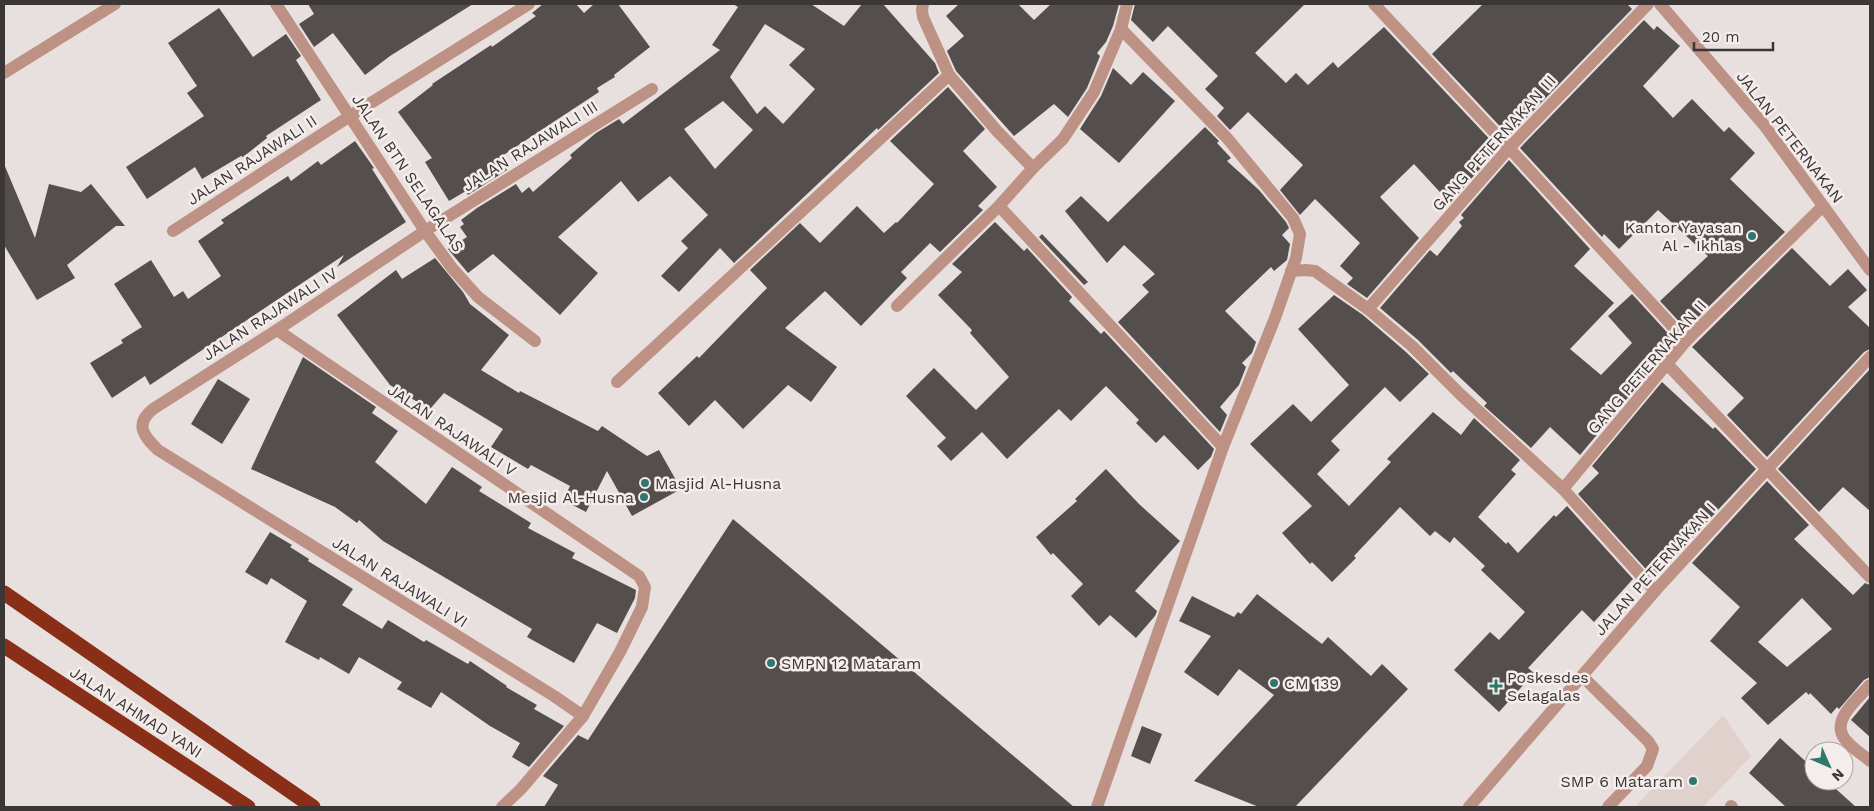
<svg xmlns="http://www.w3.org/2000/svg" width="1874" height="811" font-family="'Work Sans',sans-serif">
<rect width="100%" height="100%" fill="#e7e0de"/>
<!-- built -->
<path fill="#e1d1cd" d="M1723,715L1751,756L1703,807H1635Z"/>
<!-- building -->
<g fill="#544e4c" fill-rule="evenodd">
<path d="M308,4H473L390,56L365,75L333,33L314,47L299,24L314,14Z"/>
<path d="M543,4H576L584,13L594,4H618L650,47L614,75L615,77L597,88L599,92L499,158L507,170L468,195L466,191L449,201L425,162L432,158L398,112L433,85L432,84L491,45L492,47L536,16L532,13Z"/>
<path d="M733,4H811L844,26L862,4H883L935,63L939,73L878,130L877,128L734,263L720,248L679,292L661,276L688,248L681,241L708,215L670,176L638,202L621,181L558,237L598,273L560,315L493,254L468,273L448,249L467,237L460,227L464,224L461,220L477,208L516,184L522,193L529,187L533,192L572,158L570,155L596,133L619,119L623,124L720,50L712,45L738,7ZM765,24L805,49L789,65L815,89L783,124L765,106L757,114L730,77ZM723,101L753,130L715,169L684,129Z"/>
<path d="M959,4H1018L1034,20L1051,4H1119L1113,26L1106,42L1097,53L1100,56L1087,88L1068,117L1054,104L1014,136L956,71L947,51L964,36L946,16Z"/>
<path d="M1135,4H1305L1255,53L1286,83L1296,73L1308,85L1333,62L1338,68L1384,27L1498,148L1450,203L1414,164L1380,197L1419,238L1367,298L1347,284L1353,278L1340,266L1360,243L1315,199L1300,215L1280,190L1303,165L1248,112L1230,130L1217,116L1224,108L1205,89L1218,76L1168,26L1153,42L1131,20Z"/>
<path d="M1483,4H1627L1632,9L1509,136L1432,54Z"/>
<path d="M219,8L253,57L286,34L301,56L296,60L321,100L266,136L267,138L243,157L241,156L202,179L195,167L147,199L126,167L204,116L187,93L197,86L168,43Z"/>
<path d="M1644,20L1654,30L1657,26L1680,46L1643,86L1673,118L1692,99L1724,132L1729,127L1755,153L1730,179L1785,232L1686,329L1660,301L1708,256L1658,210L1619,249L1604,234L1602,237L1520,148Z"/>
<path d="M1113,68L1131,85L1143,72L1175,101L1119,163L1080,129L1101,96Z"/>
<path d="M948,87L985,129L963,151L997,187L978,206L983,210L940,252L930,243L901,272L907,278L861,326L825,291L785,328L837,367L811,402L788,385L743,429L715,400L689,426L658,393L697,356L699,358L767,288L750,270L800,223L820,243L857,206L884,233L896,222L897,223L934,184L890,141Z"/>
<path d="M1205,127L1219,141L1217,143L1231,158L1227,161L1259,190L1286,222L1289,228L1282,235L1290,244L1287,260L1274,271L1271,267L1225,311L1256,342L1252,353L1242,363L1246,367L1239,385L1220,407L1227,415L1220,432L1118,322L1149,292L1142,285L1155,274L1124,245L1107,263L1065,211L1081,196L1108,222Z"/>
<path d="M355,141L374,168L372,169L406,222L337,267L344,255L150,385L145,376L112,398L90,363L123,343L121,340L142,327L114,284L151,260L174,297L183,291L188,299L221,276L198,241L224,223L221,220L288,176L291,181L318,161L321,165Z"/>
<path d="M1509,160L1590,249L1574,266L1614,303L1570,349L1601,375L1632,343L1608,316L1632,294L1675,341L1580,455L1550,427L1531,448L1484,406L1487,403L1453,371L1451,373L1418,340L1380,308L1430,250L1437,256L1462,226L1459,222L1464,218L1461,215Z"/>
<path d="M4,164L35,238L49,184L81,192L91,184L125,226H116L67,265L75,278L37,300L4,245Z"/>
<path d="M995,222L1024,251L1027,248L1072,297L1069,301L1101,334L1104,331L1106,333L1214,449L1211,457L1198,470L1164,435L1156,443L1136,423L1139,420L1106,386L1071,421L1059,409L1007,459L982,432L951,461L937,446L946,438L906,396L934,368L976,410L1009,377L970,333L972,330L938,295L962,272L952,264Z"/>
<path d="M1042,234L1088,282L1084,285L1039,237Z"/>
<path d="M1792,248L1830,286L1848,269L1867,290L1848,307L1870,328V349L1864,352L1767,457L1727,415L1744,398L1692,347Z"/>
<path d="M435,258L463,292L470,304L509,335L481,370L519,393L520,391L598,431L602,426L647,456L659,450L681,489L632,516L607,471L586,512L563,500L570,486L531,465L528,469L491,447L503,429L444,393L430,409L420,401L419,403L390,385L337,315L396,270L402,279Z"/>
<path d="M1334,295L1363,315L1406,352L1429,374L1400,402L1385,387L1331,441L1340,450L1317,474L1349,506L1391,462L1387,459L1433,412L1461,435L1474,418L1520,460L1511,470L1516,474L1478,517L1506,544L1508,542L1518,553L1554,515L1556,517L1567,506L1633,579L1594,622L1582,610L1528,668L1534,673L1499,712L1454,670L1490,632L1499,640L1525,612L1481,570L1485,566L1454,537L1450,543L1435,531L1430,536L1400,507L1354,556L1356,558L1332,582L1312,562L1310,564L1282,533L1312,506L1250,444L1293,404L1311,422L1349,385L1298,329Z"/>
<path d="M303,357L376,407L372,413L398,431L375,462L426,504L452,467L482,487L479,491L531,523L528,528L575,553L572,558L636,590L635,598L617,633L597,623L574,663L527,637L532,629L383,541L359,520L357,523L335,507L251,469Z"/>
<path d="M1870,369V511L1843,487L1819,512L1778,469Z"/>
<path d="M218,379L250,399L222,444L191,424Z"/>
<path d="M1662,382L1713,429L1715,427L1756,469L1680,551L1653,577L1578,494L1599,473L1592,466Z"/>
<path d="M1106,469L1139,504L1180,541L1135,591L1157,611L1155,616L1136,638L1110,615L1099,626L1071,596L1083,584L1053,553L1051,555L1036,537L1077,501L1075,499Z"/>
<path d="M1767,481L1809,525L1794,539L1853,595L1865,583L1870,585V677L1864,680L1839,709L1837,707L1831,714L1810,693L1809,695L1806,692L1768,725L1741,698L1757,683L1710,641L1740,607L1692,563ZM1802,598L1832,629L1787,667L1758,642Z"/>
<path d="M733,519L1074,807H544L558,785L543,776L578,735L588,740Z"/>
<path d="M270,532L292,545L290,547L309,559L308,561L353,589L342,605L382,629L388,620L424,642L426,640L468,664L470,661L507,686L506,687L537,705L534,709L564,726L529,767L512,757L520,743L490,726L441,692L431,708L397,689L402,682L359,657L349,674L320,657L319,660L285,642L307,601L271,578L267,585L245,572Z"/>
<path d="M1257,594L1322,644L1328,637L1371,676L1382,664L1408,689L1295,807H1259L1194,781L1274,695L1239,669L1218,696L1184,672L1211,636L1179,621L1192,596L1234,617L1238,612L1241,614Z"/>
<path d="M1870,697V737L1851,720Z"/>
<path d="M1142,726L1162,734L1150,764L1131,756Z"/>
<path d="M1780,738L1814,769V781H1827L1856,807H1786L1749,773Z"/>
</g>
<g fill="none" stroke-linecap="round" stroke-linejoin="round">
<!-- minor -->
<g stroke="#be9185" stroke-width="12">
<path d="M276,4L425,231L452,268L478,297L535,341"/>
<path d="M923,4L922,10L923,17L949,75L997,131L1033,168"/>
<path d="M1374,4L1509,148L1686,341"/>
<path d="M1660,4L1764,125L1870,270"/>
<path d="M4,73L115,4"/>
<path d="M999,206L1223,447"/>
<path d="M173,231L350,116L529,4"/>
<path d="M1291,271L1306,270L1315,271L1368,309L1412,346L1460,394L1563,489L1655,591"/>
<path d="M897,306L999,206L1033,168L1063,139L1094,92L1121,29"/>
<path d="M1368,309L1509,148L1648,4"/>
<path d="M277,330L639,576L645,587L642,607L620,652L583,716L554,696L158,450C145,437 133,425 153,409L277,330L425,231L652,89"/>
<path d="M1667,364L1870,577"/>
<path d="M617,382L949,75"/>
<path d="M1563,489L1686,341L1823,206"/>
<path d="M1582,676L1648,741L1653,749L1647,766L1608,807"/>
<path d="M1870,685C1859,698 1831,719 1844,738C1850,747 1862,754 1870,761"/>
<path d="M1731,806L1732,807"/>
<path d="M502,807L521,789L583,716"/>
<path d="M1097,807L1223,447L1275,318L1296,258L1300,234L1293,218L1227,138L1121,29L1127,4"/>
<path d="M1469,807L1655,591L1870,357"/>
</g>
<!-- highway -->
<g stroke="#892f18" stroke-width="15">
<path d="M4,593L313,807"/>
<path d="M4,646L248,807"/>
</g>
</g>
<!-- markers -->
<g fill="#2f776f" stroke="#f4edeb" stroke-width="2">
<circle cx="1752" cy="236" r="5"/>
<circle cx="645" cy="483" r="5"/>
<circle cx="644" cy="497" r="5"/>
<circle cx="771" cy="663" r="5"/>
<circle cx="1274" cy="683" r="5"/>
<path d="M1493.5 678.5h5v5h5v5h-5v5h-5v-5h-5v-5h5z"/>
<circle cx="1693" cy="781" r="5"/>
</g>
<g text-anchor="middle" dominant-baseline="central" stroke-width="5" stroke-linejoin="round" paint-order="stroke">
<!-- street labels -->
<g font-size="16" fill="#3a3736" stroke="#f4edeb">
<text transform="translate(1790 137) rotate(52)">JALAN PETERNAKAN</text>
<text transform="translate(1494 143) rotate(-48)">GANG PETERNAKAN III</text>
<text transform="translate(530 146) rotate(-32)">JALAN RAJAWALI III</text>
<text transform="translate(252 160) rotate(-33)">JALAN RAJAWALI II</text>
<text transform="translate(408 173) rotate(56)">JALAN BTN SELAGALAS</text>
<text transform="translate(270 314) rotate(-33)">JALAN RAJAWALI IV</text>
<text transform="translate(1647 367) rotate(-49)">GANG PETERNAKAN II</text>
<text transform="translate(452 430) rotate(34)">JALAN RAJAWALI V</text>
<text transform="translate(1655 569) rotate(-48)">JALAN PETERNAKAN I</text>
<text transform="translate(400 582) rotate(32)">JALAN RAJAWALI VI</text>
<text transform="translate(136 712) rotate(33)">JALAN AHMAD YANI</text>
</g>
<!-- poi labels -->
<g font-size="16" fill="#3a3736" stroke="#f4edeb" text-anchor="start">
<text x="1742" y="227" text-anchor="end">Kantor Yayasan<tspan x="1742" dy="18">Al - Ikhlas</tspan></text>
<text x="655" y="483">Masjid Al-Husna</text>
<text x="634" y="497" text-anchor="end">Mesjid Al-Husna</text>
<text x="781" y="663">SMPN 12 Mataram</text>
<text x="1507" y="677">Poskesdes<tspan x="1507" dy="18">Selagalas</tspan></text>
<text x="1284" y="683">CM 139</text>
<text x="1683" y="781" text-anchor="end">SMP 6 Mataram</text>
</g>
</g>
<!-- border -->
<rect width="1874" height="811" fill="none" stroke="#3a3736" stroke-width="10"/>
<!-- north arrow -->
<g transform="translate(1829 766) rotate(135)"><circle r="24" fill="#f4edeb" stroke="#aaa4a3"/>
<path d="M0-4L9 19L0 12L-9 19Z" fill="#2f776f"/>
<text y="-8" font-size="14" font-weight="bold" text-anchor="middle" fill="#3a3736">N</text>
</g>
<!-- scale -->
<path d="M1694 42v8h79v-8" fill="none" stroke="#3a3736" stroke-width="2.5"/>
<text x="1702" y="42" font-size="15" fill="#3a3736" stroke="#f4edeb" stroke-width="4" paint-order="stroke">20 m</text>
</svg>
